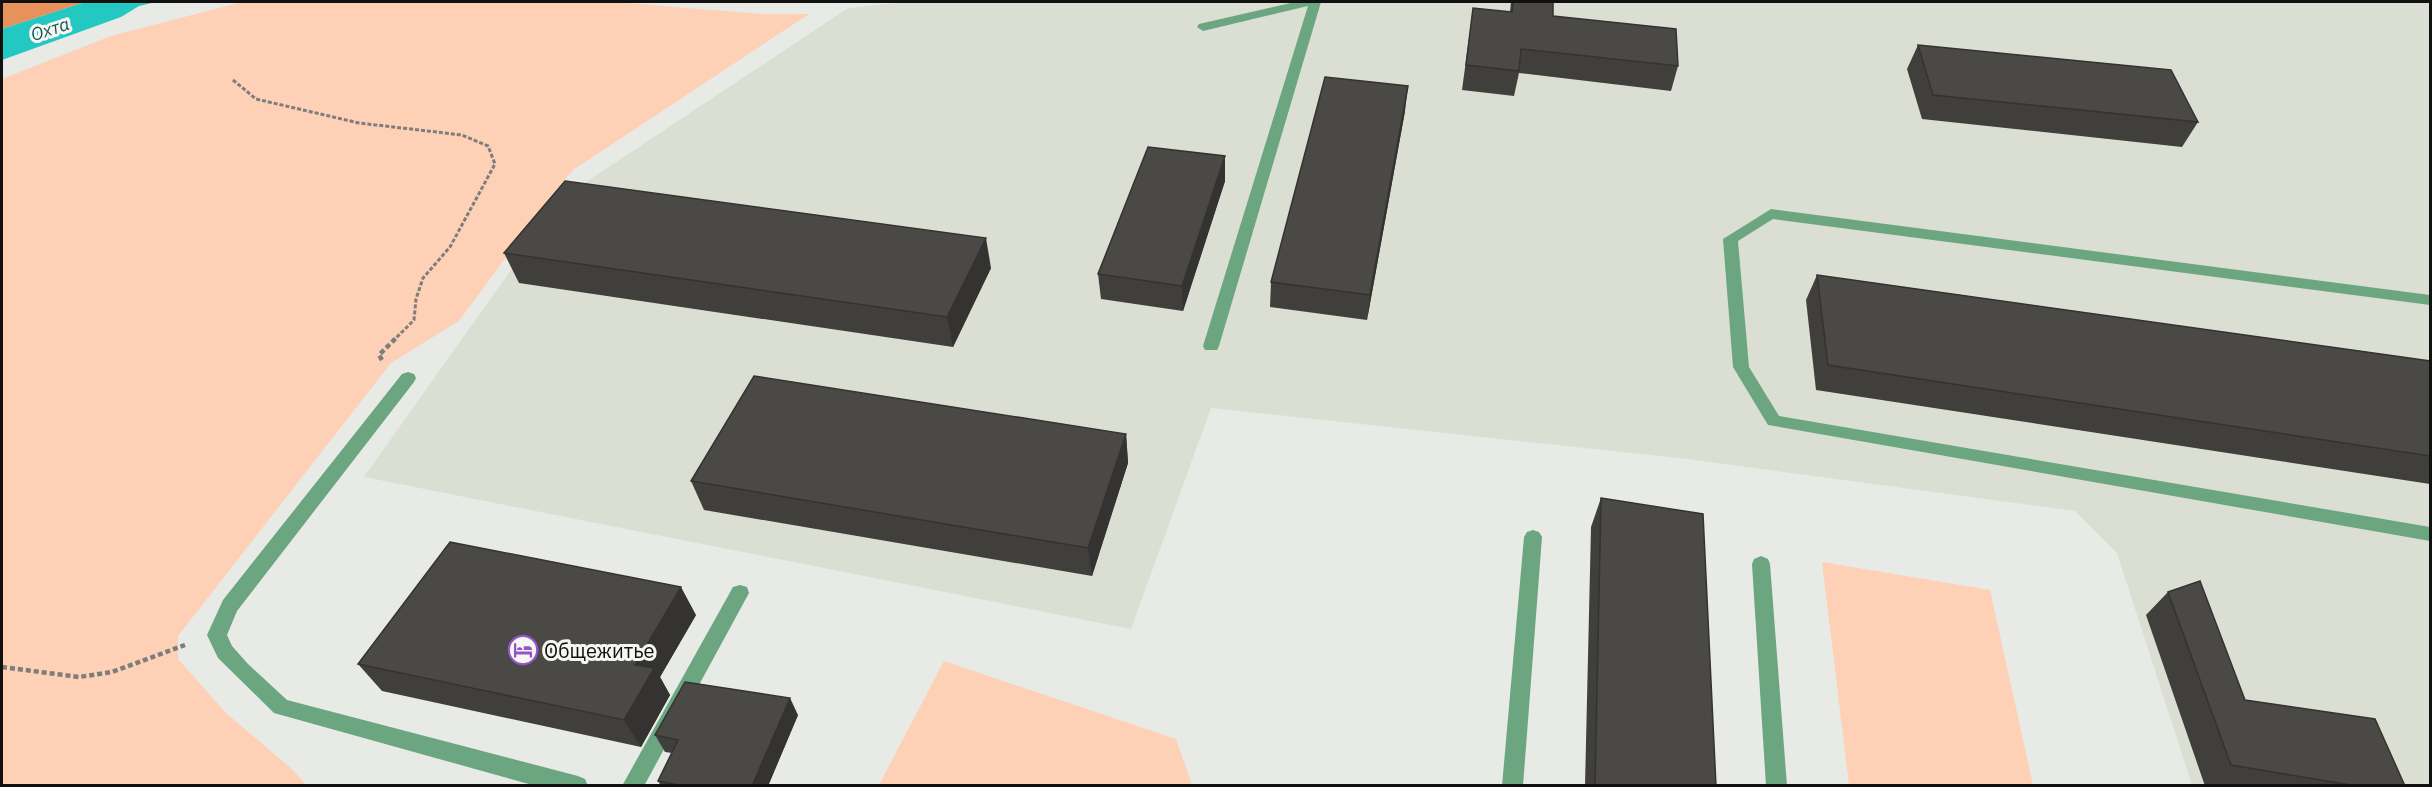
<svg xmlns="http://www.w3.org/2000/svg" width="2432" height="787" font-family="'IBM Plex Sans',sans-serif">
<rect width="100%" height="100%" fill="#e8eae5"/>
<!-- built -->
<path fill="#dbdfd3" d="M906,2H2430V785H2192L2117,553L2075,511L1687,459L1211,408L1131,629L364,477L562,198L848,8Z"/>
<!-- green -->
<g fill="#fed0b6">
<path d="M242,2H615L761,14H809L573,170L551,196L459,321L391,363L178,636V659L226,713L293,770L306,785L2,786V79L111,36Z"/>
<path d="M1822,562L1990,590L2033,785H1849Z"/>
<path d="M944,661L1176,739L1192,785H879Z"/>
</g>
<!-- forest -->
<path fill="#e7915c" d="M2,2H85L2,29Z"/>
<!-- water -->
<path fill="#23c8c2" d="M85,2H156L139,6L121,17L2,60V29Z"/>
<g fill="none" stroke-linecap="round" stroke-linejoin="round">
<!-- path-far1 -->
<path stroke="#7d7e7b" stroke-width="3" stroke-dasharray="4 2" stroke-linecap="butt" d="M233,80L256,99L359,123L462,135L488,146L495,164L450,247L423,278L416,299L414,320L395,339"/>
<!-- path -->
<g stroke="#7d7e7b" stroke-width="4.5" stroke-dasharray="5 3" stroke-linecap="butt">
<path d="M382,360L379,355L396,338"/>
<path d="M2,667L79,677L112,672L185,645"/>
</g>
<!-- service -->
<g fill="#6ba681" fill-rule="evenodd">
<path d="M1295,2H1321L1219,346L1217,350H1205L1203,346L1308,6L1203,31L1197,27L1199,24Z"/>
<path d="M1771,209L2430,295V305L1773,219L1738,241L1749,367L1779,416L2430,527V541L1768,425L1733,367L1723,239Z"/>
<path d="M408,372L414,374L416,378L414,382L237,611L227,635L232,646L248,664L287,700L578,776L585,779L588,786H536L274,713L218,658L207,635L223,600L402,374Z"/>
<path d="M1533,530L1539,532L1542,537L1523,786H1502L1524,537L1527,532Z"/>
<path d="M1761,556L1768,559L1770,564L1787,786H1766L1752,564L1754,559Z"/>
<path d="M740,585L747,587L749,593L644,786H622L733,587Z"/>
</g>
</g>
<!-- wall -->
<g fill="#403f3c">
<path d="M1511,2H1553V16L1678,66L1671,91L1519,73L1514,96L1462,90L1473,8L1510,12Z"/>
<path d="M1918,45L2198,122L2182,147L1922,119L1907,69Z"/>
<path d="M1405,111L1367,320L1270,307L1271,282Z"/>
<path d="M1225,156V181L1183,311L1101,299L1098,274Z"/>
<path d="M504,253L991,268L953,347L519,283Z"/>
<path d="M1817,275L2430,361V484L1816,390L1806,300Z"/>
<path d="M1126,434L1128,463L1092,576L704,510L691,481Z"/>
<path d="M1601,498L1716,786H1585L1591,527Z"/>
<path d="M2168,592L2245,700L2405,786H2205L2146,615Z"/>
<path d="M696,615L660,677L670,695L641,747L382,691L358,664Z"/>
<path d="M798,715L768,786H661L658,781L672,753L665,752L655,735Z"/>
</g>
<!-- shaded-wall -->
<g fill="#343331">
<path d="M1408,86L1405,111L1367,320L1370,295Z"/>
<path d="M1225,156V181L1183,311L1182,286Z"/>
<path d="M986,238L991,268L953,347L947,317Z"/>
<path d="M1126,434L1128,463L1092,576L1088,548Z"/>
<path d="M681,587L696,615L660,677L670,695L641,747L624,720L635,665Z"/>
<path d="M790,698L798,715L768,786H752Z"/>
</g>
<!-- building -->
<g fill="#4a4946" stroke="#343331" stroke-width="1.5">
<path d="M1513,2H1553V16L1676,29L1678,66L1521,49L1519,71L1466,65L1473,8L1512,12Z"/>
<path d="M1918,45L2171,70L2198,122L1933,95Z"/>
<path d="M1325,77L1408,86L1370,295L1271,282Z"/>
<path d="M1148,147L1225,156L1182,286L1098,274Z"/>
<path d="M565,181L986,238L947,317L504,253Z"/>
<path d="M1817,275L2430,361V456L1828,365Z"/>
<path d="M754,376L1126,434L1088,548L691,481Z"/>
<path d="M1601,498L1703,514L1716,786H1595Z"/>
<path d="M450,542L681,587L635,665L654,668L624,720L358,664Z"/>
<path d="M2200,581L2245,700L2375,719L2405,786H2357L2231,765L2168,592Z"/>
<path d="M685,682L790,698L752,786H684L658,781L678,740L655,735Z"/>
</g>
<!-- icons -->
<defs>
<g id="hotel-ring" transform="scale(1.5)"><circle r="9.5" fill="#f6f7f3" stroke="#9454c9" stroke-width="1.5"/><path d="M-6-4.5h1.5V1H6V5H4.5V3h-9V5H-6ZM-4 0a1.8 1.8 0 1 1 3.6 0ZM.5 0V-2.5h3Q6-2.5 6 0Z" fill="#9454c9"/></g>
</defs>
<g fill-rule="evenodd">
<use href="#hotel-ring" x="523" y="650"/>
</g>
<g text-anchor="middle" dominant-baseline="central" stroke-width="6" stroke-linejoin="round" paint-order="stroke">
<!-- far-water labels -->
<g font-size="18" font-style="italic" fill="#165552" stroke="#f6f7f3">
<text transform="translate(50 29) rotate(-18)">Охта</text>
</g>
<!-- poi labels -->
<g font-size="20" fill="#111110" stroke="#f6f7f3" text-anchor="start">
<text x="544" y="650">Общежитье</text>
</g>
</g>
<!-- border -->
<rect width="2432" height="787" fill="none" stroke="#111110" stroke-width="6"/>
</svg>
